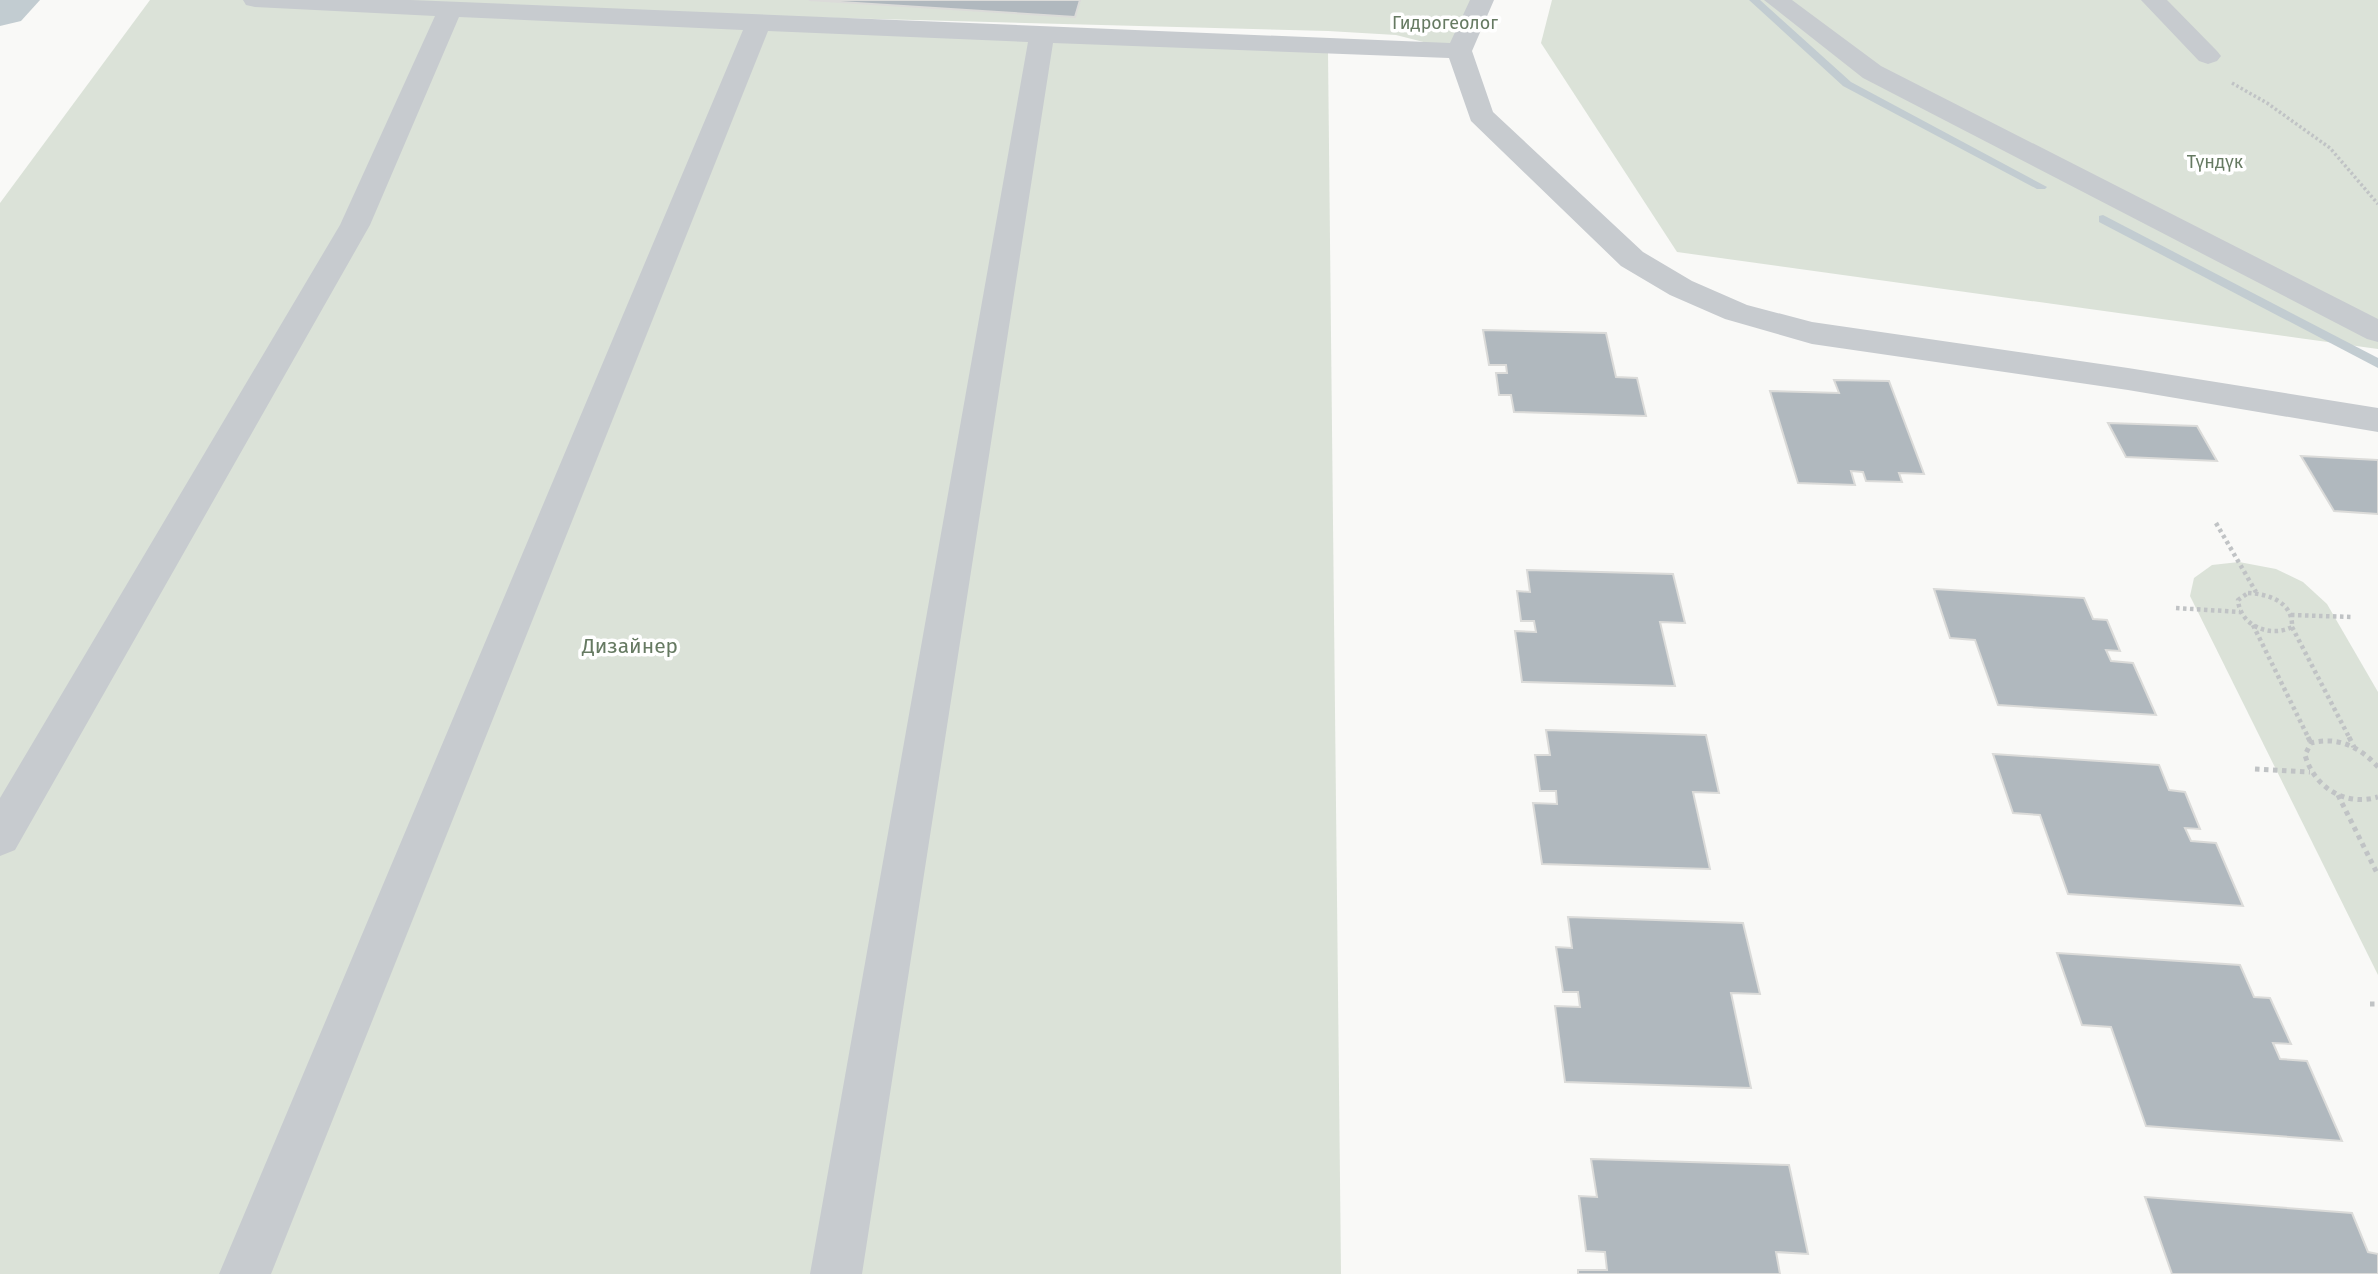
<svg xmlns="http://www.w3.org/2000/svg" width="2378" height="1274" font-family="'Fira Sans',sans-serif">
<rect width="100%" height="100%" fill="#f9f9f7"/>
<!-- green -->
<g fill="#dbe2d8">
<path d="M150,0H255L1328,52L1341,1274H0V203Z"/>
<path d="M372,0H1482L1459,51L1396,35L1328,31L606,12Z"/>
<path d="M1552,0H2378V349L1677,252L1541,43Z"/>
<path d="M2239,562L2276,569L2303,582L2327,604L2378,692V975L2190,596L2194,578L2212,565Z"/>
</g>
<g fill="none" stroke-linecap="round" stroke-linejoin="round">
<!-- stream -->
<g fill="#c2ccd1" fill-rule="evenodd">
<path d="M1749,0H1760L1851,82L2047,187L2045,189H2037L1843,86Z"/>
<path d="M2103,215L2378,358V368L2099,222V216Z"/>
</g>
<!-- river -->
<path fill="#c2ccd1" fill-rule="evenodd" d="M0,0H40L21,21L0,26Z"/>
</g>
<!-- building -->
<g fill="#b0b8be" stroke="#dbdbd9" stroke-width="2">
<path d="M809,0H1080L1075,17Z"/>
<path d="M1483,330L1606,333L1616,377L1637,378L1646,416L1514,412L1511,395H1499L1496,373H1507L1506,365H1489Z"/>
<path d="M1834,380L1889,381L1924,474L1899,473L1902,482L1866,481L1863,472L1851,471L1855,485L1798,483L1770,391L1839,393Z"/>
<path d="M2108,423L2197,426L2217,461L2126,457Z"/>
<path d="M2301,456L2378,460V514L2334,511Z"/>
<path d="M1527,570L1673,574L1685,623L1660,622L1675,686L1522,682L1515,631L1536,632L1534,621H1521L1517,591L1530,592Z"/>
<path d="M1934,589L2084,598L2093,619L2107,620L2120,651L2106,650L2111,661L2133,663L2156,715L1998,705L1975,640L1950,638Z"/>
<path d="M1546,730L1706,735L1719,793L1693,792L1710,869L1542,864L1533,803L1557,804L1556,791H1540L1535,755H1550Z"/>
<path d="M1993,754L2159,765L2169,790L2185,792L2200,829L2185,828L2191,841L2216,843L2243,906L2068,894L2040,815L2013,813Z"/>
<path d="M1568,917L1743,923L1760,994L1731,993L1751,1088L1565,1082L1555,1006L1580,1007L1578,992H1563L1556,947L1572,948Z"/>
<path d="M2057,953L2240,965L2254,997L2270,998L2291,1044L2273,1043L2280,1059L2307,1061L2342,1141L2146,1126L2111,1027L2082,1025Z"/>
<path d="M1591,1159L1789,1165L1808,1254L1776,1252L1780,1274H1578V1270H1607L1605,1252L1586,1251L1579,1196L1597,1197Z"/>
<path d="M2145,1197L2352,1213L2368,1252L2378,1254V1274H2172Z"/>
</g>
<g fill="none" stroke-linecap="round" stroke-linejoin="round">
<!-- path-far2 -->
<path stroke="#c0c3c5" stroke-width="3.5" stroke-dasharray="2.5 2.5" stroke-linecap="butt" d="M2232,83L2267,103L2330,148L2378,204"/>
<!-- path-far1 -->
<g stroke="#c0c3c5" stroke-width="4.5" stroke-dasharray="3.5 3.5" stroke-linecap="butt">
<path d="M2216,523L2256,592"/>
<path d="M2248,593C2269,594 2293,602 2292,627C2270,638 2240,626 2238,600Z"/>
<path d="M2176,608L2240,612"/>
<path d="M2291,615L2353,617"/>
<path d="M2253,625L2309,739"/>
<path d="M2292,627L2350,739"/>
</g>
<!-- path -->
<g stroke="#c0c3c5" stroke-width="5" stroke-dasharray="4.5 4.5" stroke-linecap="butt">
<path d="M2308,737L2311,743"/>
<path d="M2349,737L2354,747"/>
<path d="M2378,767C2360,747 2338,736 2311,743L2305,755C2314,787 2345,807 2378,797"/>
<path d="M2255,769L2310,772"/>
<path d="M2338,795L2378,875"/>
<path d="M2370,1004H2378"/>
</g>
<!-- minor -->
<g fill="#c7cbcf" fill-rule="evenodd">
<path d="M243,0H411L1450,43L1470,0H1494L1472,51L1493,112L1643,252L1692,281L1747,305L1812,322L2128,368L2378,408V432L2128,390L1812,344L1725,319L1670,295L1621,266L1471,121L1449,58L1053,43L862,1274H810L1028,42L768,31L271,1274H219L743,30L459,17L370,225L15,850L0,856V798L340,225L435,16L255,7L246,5Z"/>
<path d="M1764,0H1792L1881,66L2378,319V342L2367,339L1863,78Z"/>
<path d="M2141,0H2167L2217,51L2221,56L2217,61L2208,64L2199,61Z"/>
</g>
</g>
<g text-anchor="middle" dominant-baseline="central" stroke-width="7" stroke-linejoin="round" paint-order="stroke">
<!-- far-park labels -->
<g font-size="18" fill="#667a62" stroke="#fff">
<text x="1445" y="23">Гидрогеолог</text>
<text x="2215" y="162">Түндүк</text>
</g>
<!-- park labels -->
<g font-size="21" fill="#667a62" stroke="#fff">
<text x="630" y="646">Дизайнер</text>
</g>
</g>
</svg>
